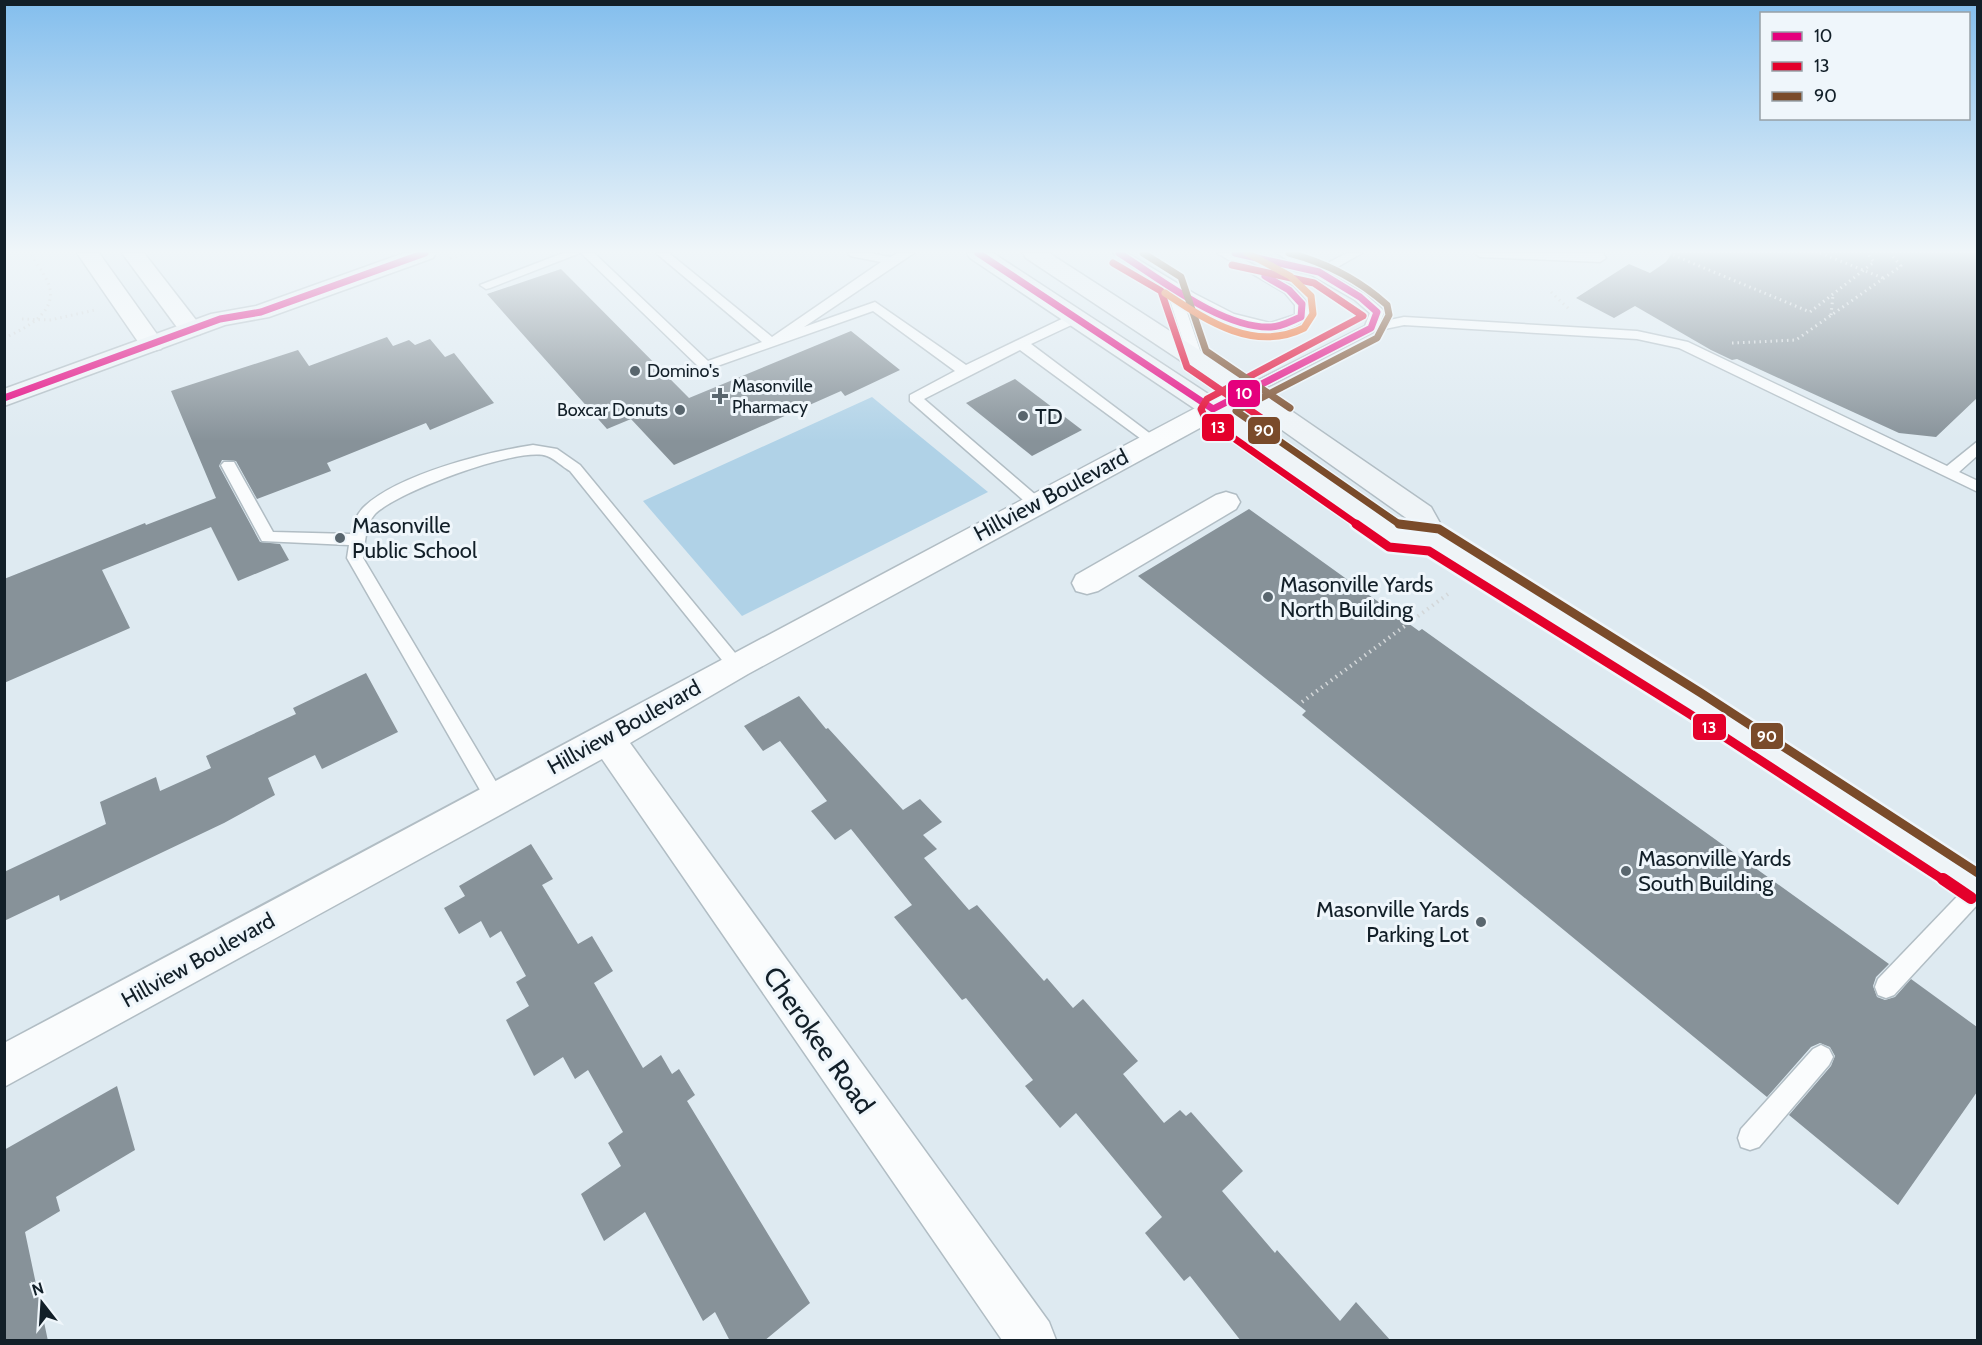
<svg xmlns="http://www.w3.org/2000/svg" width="1982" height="1345" font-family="Cabin,sans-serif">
<rect width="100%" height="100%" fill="#deeaf1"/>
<!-- green -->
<path fill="#b0d2e7" d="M872,397L988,492L742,616L643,501Z"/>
<!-- building -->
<g fill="#879299">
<path d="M1672,253H1977V398L1936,437L1899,433L1737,359L1732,360L1711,350L1635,306L1614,318L1576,298L1629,264L1650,273L1666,262Z"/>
<path d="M561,269L689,398L851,331L900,370L845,396L841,391L674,465L631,419L607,429L487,294Z"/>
<path d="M387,337L393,346L409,340L415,345L430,339L445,357L454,353L494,403L430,430L426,423L327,463L331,471L257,499L236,461L222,460L219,466L260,542L280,544L289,560L238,581L211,527L102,570L130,628L4,683V579L145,523L146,525L216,498L171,391L298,350L309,366Z"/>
<path d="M1015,379L1082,430L1032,456L966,403Z"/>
<path d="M1249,509L1419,631L1422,629L1889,964L1876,977L1873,986L1877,997L1885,1000L1895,997L1911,979L1977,1027V1092L1898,1205L1789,1115L1831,1066L1835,1056L1830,1047L1820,1043L1811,1047L1767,1097L1302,715L1306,711L1138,576Z"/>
<path d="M366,673L398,732L322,769L315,755L268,778L275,795L224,823L60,901L59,895L4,921V872L106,824L100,802L156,777L160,791L211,768L206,756L296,714L293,708Z"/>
<path d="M799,696L826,729L828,728L903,810L920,799L942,822L923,835L937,849L924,858L969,910L977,905L1044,981L1047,978L1073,1008L1083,999L1138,1061L1123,1074L1164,1123L1180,1110L1186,1116L1191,1112L1243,1171L1222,1191L1275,1253L1277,1250L1340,1321L1356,1302L1391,1341H1241L1190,1276L1184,1281L1145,1233L1162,1217L1076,1113L1060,1128L1025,1086L1033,1080L966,998L962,1000L894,917L912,905L851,829L835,840L811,811L827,801L780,741L763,751L744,726Z"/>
<path d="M531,844L553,879L542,885L578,944L592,936L613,971L594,983L643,1068L661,1055L672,1074L679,1069L695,1095L687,1101L810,1303L764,1341H730L715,1312L703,1321L645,1212L604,1241L581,1194L621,1166L608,1143L623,1132L588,1070L575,1079L563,1057L534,1076L506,1020L529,1006L516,982L526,976L501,931L490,938L481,921L459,934L444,908L465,896L459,886Z"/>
<path d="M117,1086L135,1150L56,1197L60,1211L25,1232L48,1341H4V1150Z"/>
</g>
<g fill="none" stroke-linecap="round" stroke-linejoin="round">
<!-- service casing -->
<g stroke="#b1bdc4" stroke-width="3">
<g id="service">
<path d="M563,253H580L490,288L486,289L480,285Z"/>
<path d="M581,253H594L708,361L762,342L656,253H669L772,337L881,262L850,256L848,253H870L890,257L898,253H914L804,327L875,302L966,365L1070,315H1080V321L1031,344L1160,441L1158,444H1148L1020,350L924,399L1045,503L1037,508L1031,507L910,401V395L955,371L873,311L706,370L701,369Z"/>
<path d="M1113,253H1127L1195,294L1234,314L1270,323L1295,315V305L1285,293L1217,253H1251L1289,261L1277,253H1292L1318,268L1347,253H1362L1327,273L1365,294L1382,309L1384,312L1380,322L1404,317L1637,331L1688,342L1947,466L1978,441V455L1959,472L1978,481V492L1679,348L1637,339L1404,325L1375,331L1251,395H1241V389L1365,326L1370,313L1355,300L1310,274L1241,258L1293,287L1308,304V317C1276,350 1213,316 1182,298L1203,359L1196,363L1189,359L1166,288Z"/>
<path d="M1474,253H1603L1606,258L1600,262L1480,257Z"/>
<path d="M533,445L557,449L580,465L745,665L742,670H730L570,471C563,467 555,459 547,456C518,446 397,492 375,514C365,525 365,545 363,558L502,792L505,798L502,804L495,806L488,804L347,558L349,545L262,541L221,465L224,462H234L273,532L351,534C353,524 357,513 365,506C400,474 487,452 533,445Z"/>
<path d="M1978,880V904L1894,995L1886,998L1878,995L1875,987L1878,979L1971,882Z"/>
<path d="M1821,1045L1829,1049L1833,1057L1829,1065L1759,1147L1750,1150L1741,1147L1738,1138L1741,1129L1813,1049Z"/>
</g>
</g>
<!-- minor casing -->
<g stroke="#b1bdc4" stroke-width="3">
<g id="minor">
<path d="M1246,384L1255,386L1259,392L1255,398L748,674L630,743L1049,1322L1056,1340H1002L602,759L4,1087V1043C416,825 825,603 1237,386Z"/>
<path d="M1226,492L1236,495L1240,502L1236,509L1098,591L1087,594L1076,591L1072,583L1076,575L1216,495Z"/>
</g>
</g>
<!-- tertiary casing -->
<g stroke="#b1bdc4" stroke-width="3">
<g id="tertiary">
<path d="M77,253H99L164,344L161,349L152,351L143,349Z"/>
<path d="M122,253H144L203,329L200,334L191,336L182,334Z"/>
</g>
</g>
<!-- secondary casing -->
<g stroke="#b1bdc4" stroke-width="3">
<g id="secondary">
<path d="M404,253H436L433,258L269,317L225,325L4,406V389L211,314L256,306Z"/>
<path d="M967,253H993L1222,403L1402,526L1413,527L1409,520L1237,398L1026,258L1023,253H1049L1255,386L1431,507L1445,532L1706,694L1978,867V905L1964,900L1682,712L1426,549L1385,543L1204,415L970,258Z"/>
</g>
</g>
<!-- path-far1 -->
<g stroke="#d3d7d9" stroke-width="3" stroke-dasharray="1.5 4" stroke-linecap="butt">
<path d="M1668,253L1810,312L1874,262L1867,253"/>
<path d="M1820,253L1883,278"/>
<path d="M450,258L466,253"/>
<path d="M1551,292L1570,310"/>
<path d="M1831,315L1833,295"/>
<path d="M22,319L50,320L95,310"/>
<path d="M4,338C24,329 58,313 49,285C45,274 36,263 29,253"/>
<path d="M1732,343L1796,340L1901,266L1890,253"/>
</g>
<!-- path -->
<path stroke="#d3d7d9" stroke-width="4" stroke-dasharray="1.5 4.5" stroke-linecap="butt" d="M1302,702L1448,594"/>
<!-- service -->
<use href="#service" fill="#fafcfd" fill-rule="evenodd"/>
<!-- minor -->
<use href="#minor" fill="#fafcfd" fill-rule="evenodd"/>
<!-- tertiary -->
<use href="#tertiary" fill="#fafcfd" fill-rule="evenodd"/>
<!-- secondary -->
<use href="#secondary" fill="#eff4f7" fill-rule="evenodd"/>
<!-- bus-1 casing -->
<g stroke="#eff6fb" stroke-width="10">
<g id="bus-1">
<path d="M978,253L1213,409L1371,328L1377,312L1360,297L1319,272L1235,253"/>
<path d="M1119,253C1159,278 1222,329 1271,327C1281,327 1291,321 1301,317L1302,304L1289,290L1265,276"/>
<path d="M4,398L220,319L261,312L425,253"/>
</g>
</g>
<!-- bus-2-far2 casing -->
<g stroke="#eff6fb" stroke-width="10">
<g id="bus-2-far2">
<path d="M1113,263L1161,291L1187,367L1276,428"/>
<path d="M1232,265L1314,283L1363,316L1207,399L1201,409L1205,418L1358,525"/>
</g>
</g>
<!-- bus-2-far1 casing -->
<g stroke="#eff6fb" stroke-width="14">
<path id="bus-2-far1" d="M1356,524L1389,547L1429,551L1688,713L1945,881"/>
</g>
<!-- bus-2 casing -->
<g stroke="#eff6fb" stroke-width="16">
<path id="bus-2" d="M1943,879L1971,898"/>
</g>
<!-- bus-3-far1 casing -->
<g stroke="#eff6fb" stroke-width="10">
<g id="bus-3-far1">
<path d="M1143,253L1181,277L1206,351L1290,408"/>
<path d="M1289,253C1327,263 1358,279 1387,305L1389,315L1377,338L1236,411L1399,524L1411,525"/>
</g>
</g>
<!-- bus-3 casing -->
<g stroke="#eff6fb" stroke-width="14">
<path id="bus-3" d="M1399,524L1439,529L1701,693L1978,873"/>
</g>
<!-- bus-4 casing -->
<g stroke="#eff6fb" stroke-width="10">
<path id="bus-4" d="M1165,293C1206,320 1254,353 1304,328L1313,314L1311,296L1290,276L1247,253"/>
</g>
<!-- bus-1 -->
<use href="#bus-1" stroke="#e5007d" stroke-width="7"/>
<!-- bus-2-far2 -->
<use href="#bus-2-far2" stroke="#e4002b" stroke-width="7"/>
<!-- bus-2-far1 -->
<use href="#bus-2-far1" stroke="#e4002b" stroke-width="9"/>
<!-- bus-2 -->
<use href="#bus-2" stroke="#e4002b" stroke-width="12"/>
<!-- bus-3-far1 -->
<use href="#bus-3-far1" stroke="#7a4b2a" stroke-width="7"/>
<!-- bus-3 -->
<use href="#bus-3" stroke="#7a4b2a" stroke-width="9"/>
<!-- bus-4 -->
<use href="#bus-4" stroke="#f26522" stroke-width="7"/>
</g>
<!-- sky -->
<linearGradient id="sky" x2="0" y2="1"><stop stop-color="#83beed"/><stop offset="0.57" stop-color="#f0f6f9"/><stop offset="1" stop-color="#f0f6f9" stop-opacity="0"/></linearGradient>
<rect width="1982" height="441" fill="url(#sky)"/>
<!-- markers -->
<g fill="#59666e" stroke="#eff6fb" stroke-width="2">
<circle cx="635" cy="371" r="6"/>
<path d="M717 387h6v6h6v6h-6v6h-6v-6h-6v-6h6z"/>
<circle cx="680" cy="410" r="6"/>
<circle cx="1023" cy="416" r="6"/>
<circle cx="340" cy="538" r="6"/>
<circle cx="1268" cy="597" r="6"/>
<circle cx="1626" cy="871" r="6"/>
<circle cx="1481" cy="922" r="6"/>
</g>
<g text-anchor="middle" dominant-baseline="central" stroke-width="6" stroke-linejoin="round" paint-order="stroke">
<!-- far-poi labels -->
<g font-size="18" fill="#121f28" stroke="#eff6fb" text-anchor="start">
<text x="647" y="371">Domino's</text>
<text x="732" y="386">Masonville<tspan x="732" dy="21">Pharmacy</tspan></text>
<text x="668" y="410" text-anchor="end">Boxcar Donuts</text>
</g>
<!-- poi labels -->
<g font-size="22" fill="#121f28" stroke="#eff6fb" text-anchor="start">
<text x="1035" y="416">TD</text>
<text x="352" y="525">Masonville<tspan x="352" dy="25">Public School</tspan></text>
<text x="1280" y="584">Masonville Yards<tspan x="1280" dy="25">North Building</tspan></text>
<text x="1638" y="858">Masonville Yards<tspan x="1638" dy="25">South Building</tspan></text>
<text x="1469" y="909" text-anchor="end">Masonville Yards<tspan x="1469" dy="25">Parking Lot</tspan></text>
</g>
<!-- street labels -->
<g font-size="22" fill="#121f28" stroke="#eff6fb">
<text transform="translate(1051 495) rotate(-28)">Hillview Boulevard</text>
<text transform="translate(624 727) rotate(-29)">Hillview Boulevard</text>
<text transform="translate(198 960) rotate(-29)">Hillview Boulevard</text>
</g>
<!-- near-street labels -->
<g font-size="27" fill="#121f28" stroke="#eff6fb">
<text transform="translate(819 1040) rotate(55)">Cherokee Road</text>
</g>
</g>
<g stroke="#eff6fb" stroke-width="2">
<rect x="1227" y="379" width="34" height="29" rx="6" fill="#e5007d"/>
<rect x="1201" y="413" width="34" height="29" rx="6" fill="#e4002b"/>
<rect x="1247" y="416" width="34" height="29" rx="6" fill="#7a4b2a"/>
<rect x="1692" y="713" width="35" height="28" rx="6" fill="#e4002b"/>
<rect x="1750" y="722" width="34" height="28" rx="6" fill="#7a4b2a"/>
</g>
<g font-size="16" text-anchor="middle" font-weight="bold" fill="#fff">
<text x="1244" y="399">10</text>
<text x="1218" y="433">13</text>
<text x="1264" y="436">90</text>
<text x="1709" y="733">13</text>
<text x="1767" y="742">90</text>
</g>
<!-- border -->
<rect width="1982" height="1345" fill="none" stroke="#121f28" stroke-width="12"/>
<!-- legend -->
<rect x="1760" y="12" width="210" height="108" fill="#eff6fb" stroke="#97a0a7" stroke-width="1.5"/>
<rect x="1772" y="32" width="30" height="9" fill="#e5007d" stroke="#97a0a7" stroke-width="1.5"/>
<text x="1814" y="42" font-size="18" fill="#121f28">10</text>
<rect x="1772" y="62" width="30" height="9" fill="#e4002b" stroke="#97a0a7" stroke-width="1.5"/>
<text x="1814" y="72" font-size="18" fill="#121f28">13</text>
<rect x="1772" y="92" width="30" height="9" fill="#7a4b2a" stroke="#97a0a7" stroke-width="1.5"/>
<text x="1814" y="102" font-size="18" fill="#121f28">90</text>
<!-- north arrow -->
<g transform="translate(42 1303) rotate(343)" stroke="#eff6fb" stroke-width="4.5" paint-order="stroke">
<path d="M0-4.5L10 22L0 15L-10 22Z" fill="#121f28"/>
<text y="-9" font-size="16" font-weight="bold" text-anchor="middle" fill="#121f28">N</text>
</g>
</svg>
